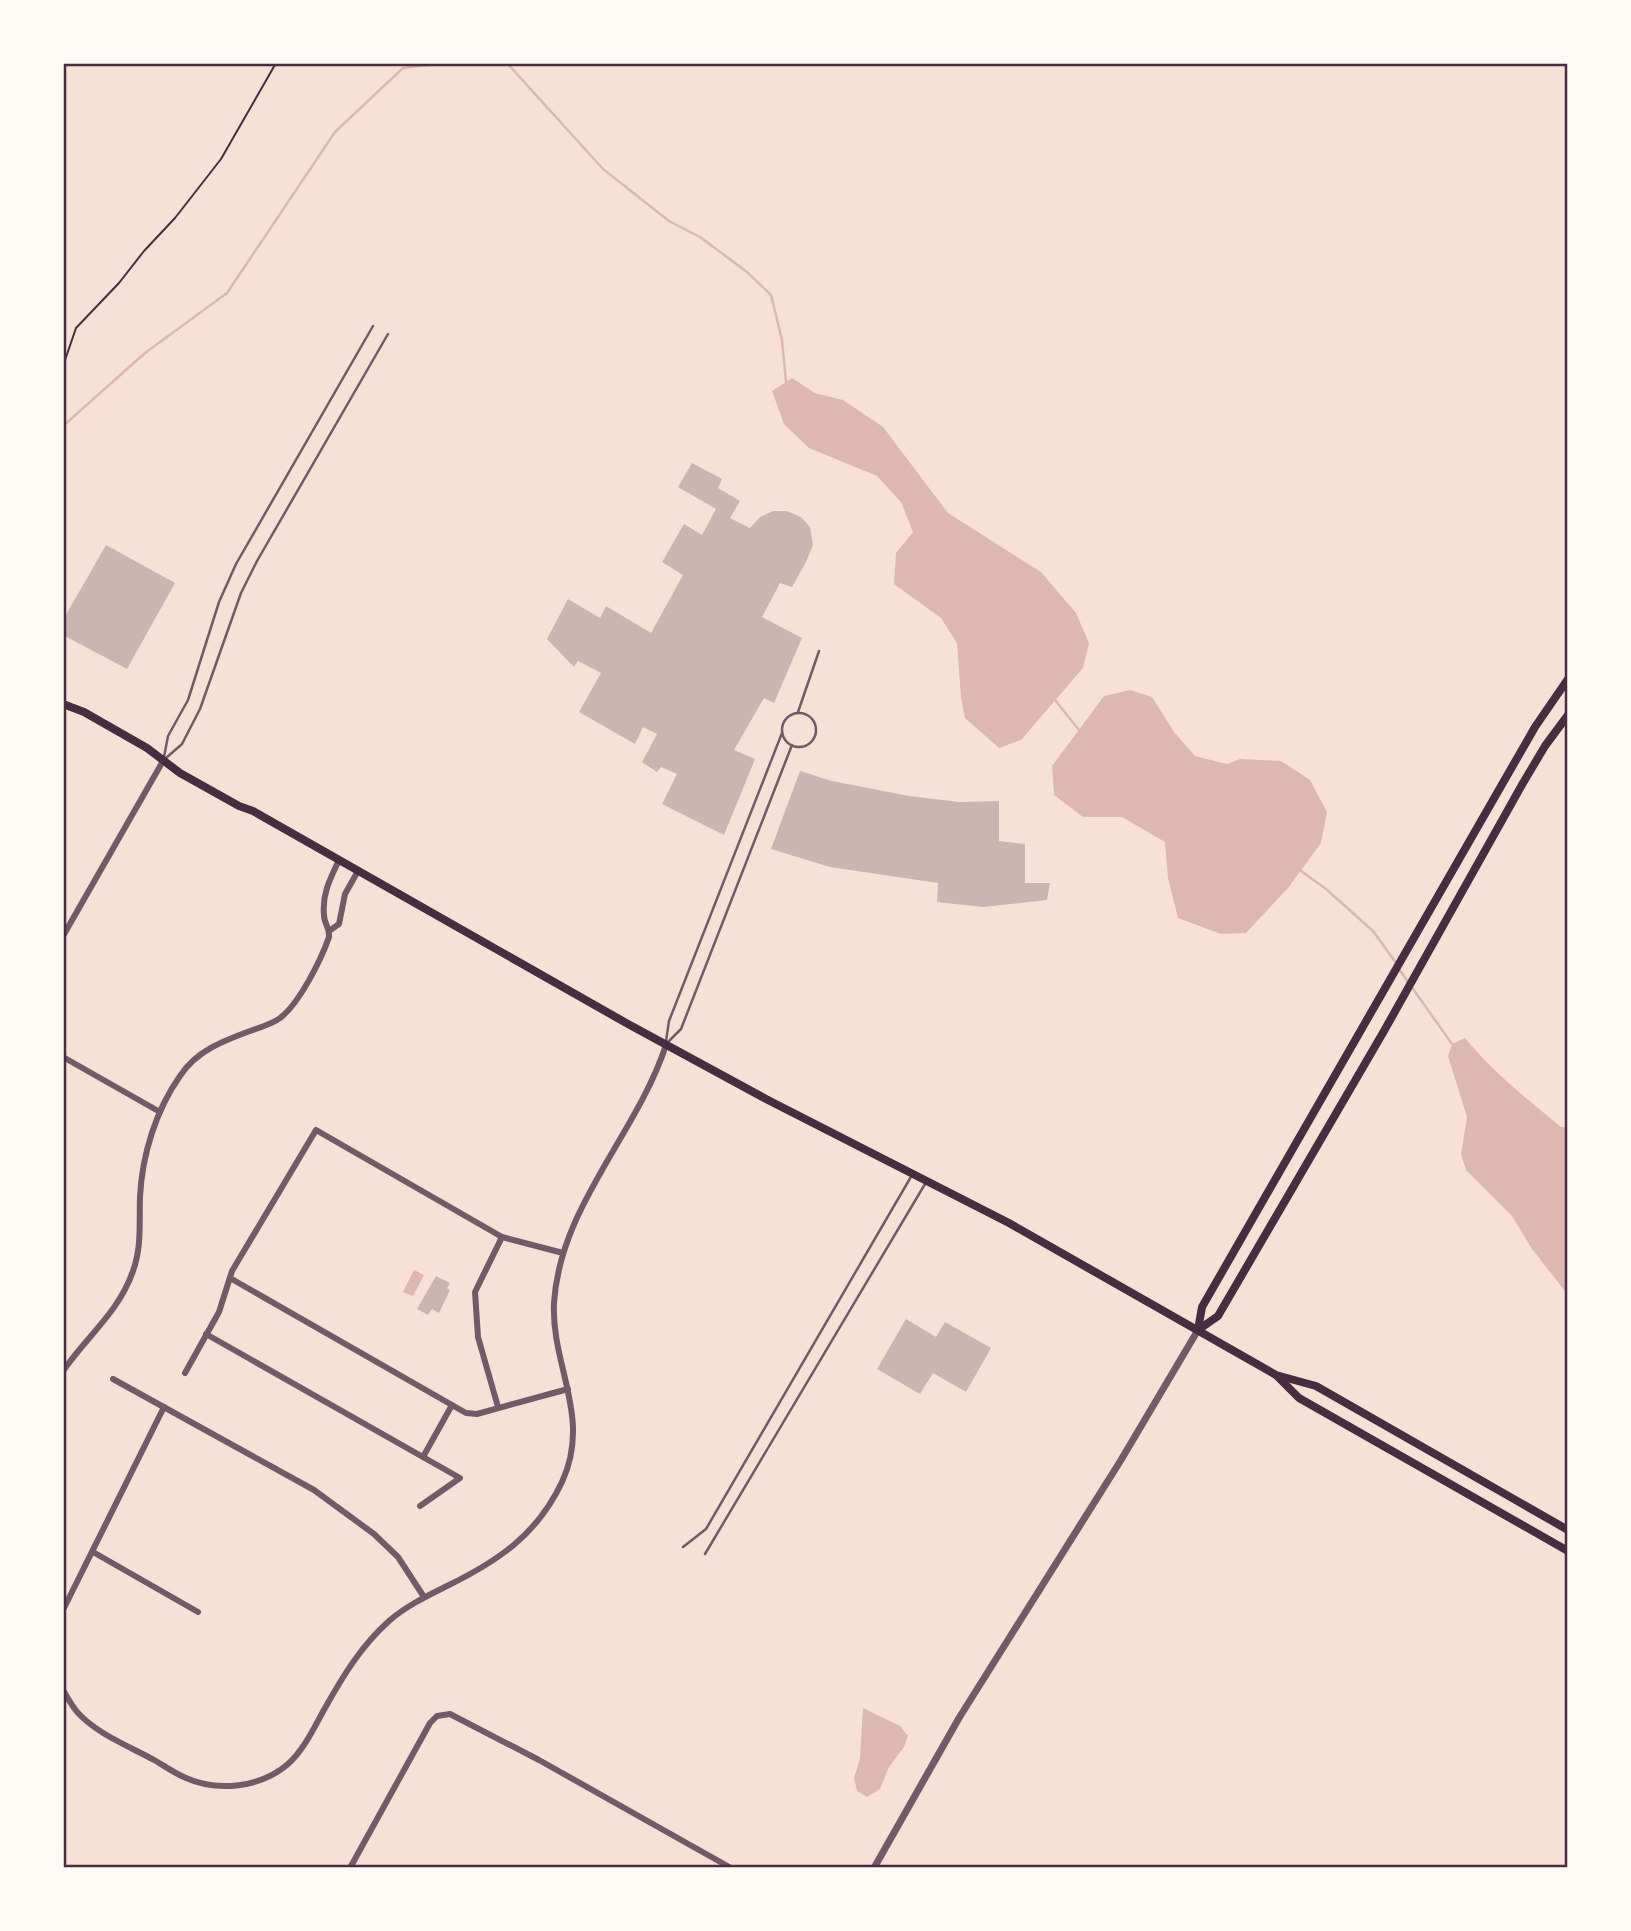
<svg xmlns="http://www.w3.org/2000/svg" width="1631" height="1931" font-family="Helvetica,sans-serif">
<rect width="100%" height="100%" fill="#f7e1d7"/>
<!-- water -->
<g fill="#dcb8b0">
<path d="M792,378L815,393L843,400L883,427L948,513L1041,572L1076,613L1089,643L1083,668L1021,740L999,748L965,718L961,698L957,643L941,618L894,584L896,553L913,532L901,502L877,476L809,448L784,424L772,391Z"/>
<path d="M1130,690L1152,697L1174,732L1195,756L1227,764L1240,759L1281,761L1310,780L1327,812L1321,843L1288,888L1246,933L1221,934L1178,918L1168,878L1165,842L1122,817H1083L1054,795L1052,766L1104,696Z"/>
<path d="M1465,1038C1493,1072 1527,1099 1561,1127H1568V1295L1532,1249L1512,1216L1466,1170L1461,1154L1467,1117L1448,1056L1452,1044Z"/>
<path d="M414,1270L424,1275L413,1296L403,1292Z"/>
<path d="M863,1708L900,1726L908,1736L904,1747L889,1767L880,1789L867,1797L857,1791L854,1778L860,1759Z"/>
</g>
<g fill="none" stroke-linecap="round" stroke-linejoin="round">
<!-- stream -->
<g stroke="#dcb8b0" stroke-width="2.5">
<path d="M507,63L603,169L669,221L700,237L747,272L771,295L782,340L786,382"/>
<path d="M63,426L145,353L227,293L335,132L403,68L445,63"/>
<path d="M1055,700L1079,730"/>
<path d="M1301,871L1326,889L1373,931L1396,963"/>
<path d="M1399,969L1452,1044"/>
</g>
</g>
<!-- building -->
<g fill="#ccb4b1">
<path d="M692,463L722,479L718,488L740,501L730,518L750,528L760,517L773,511H787L801,517L810,527L813,545L806,562L792,587L780,583L762,617L802,638L774,703L764,698L734,750L755,759L724,835L662,804L677,774L661,767L657,772L642,762L657,734L643,727L635,744L579,712L601,673L578,661L574,667L547,639L568,599L600,618L606,606L651,633L683,575L662,562L684,524L702,535L716,509L678,487Z"/>
<path d="M106,545L175,583L127,669L63,635V620Z"/>
<path d="M800,771L832,781L909,796L959,802L999,801V841L1025,844V883H1050L1047,900L983,907L937,902L938,883L830,867L771,849Z"/>
<path d="M436,1276L450,1283L447,1288L450,1290L439,1313L432,1309L428,1315L417,1309Z"/>
<path d="M906,1319L936,1337L945,1322L991,1348L966,1392L933,1373L920,1394L877,1369Z"/>
</g>
<g fill="none" stroke-linecap="round" stroke-linejoin="round">
<!-- path -->
<path stroke="#4a2c40" stroke-width="2" d="M63,366L76,328L119,283L144,251L175,218L221,159L276,63"/>
<!-- service -->
<g stroke="#755966" stroke-width="2.5">
<path d="M798,712L819,651"/>
<circle cx="799" cy="730" r="17"/>
<path d="M164,757L168,736L188,700L219,602L236,564L373,326"/>
<path d="M166,758L182,744L200,709L241,593L257,561L388,334"/>
<path d="M666,1041L669,1021L782,733"/>
<path d="M668,1042L681,1029L792,745"/>
<path d="M683,1547L706,1529L912,1175"/>
<path d="M705,1554L925,1184"/>
</g>
<!-- minor -->
<g stroke="#755966" stroke-width="6">
<path d="M329,931L339,924L345,894L358,871"/>
<path d="M63,936L163,761"/>
<path d="M63,1057L160,1112"/>
<path d="M230,1278L466,1413L477,1414L568,1389"/>
<path d="M206,1334L460,1478L420,1506"/>
<path d="M63,1371C87,1336 119,1312 133,1271C142,1246 139,1222 140,1197C142,1155 156,1110 180,1076C196,1051 223,1041 250,1031C260,1027 271,1025 280,1018C299,1004 321,960 329,937C330,928 324,924 324,915C322,894 330,879 339,860"/>
<path d="M185,1373L219,1312L232,1271L316,1130L502,1237L563,1253"/>
<path d="M113,1379L314,1490L374,1534L398,1557L424,1597"/>
<path d="M498,1407L478,1337L475,1292L502,1237"/>
<path d="M423,1457L452,1405"/>
<path d="M93,1552L198,1612"/>
<path d="M63,1610L164,1407"/>
<path d="M63,1690C68,1698 72,1707 79,1714C99,1735 131,1747 156,1761C166,1767 176,1774 186,1778C218,1792 260,1788 288,1764C304,1750 315,1726 325,1708C343,1676 361,1646 389,1621C406,1606 427,1596 447,1586C498,1561 537,1535 562,1482C592,1417 551,1366 554,1303C560,1206 637,1134 666,1045"/>
<path d="M350,1868L430,1723L437,1716L450,1714L539,1760L731,1868"/>
</g>
<!-- tertiary -->
<path stroke="#755966" stroke-width="7" d="M874,1868L959,1718L1121,1460L1198,1330"/>
<!-- secondary -->
<g stroke="#4a2c40" stroke-width="8">
<path d="M63,704L84,712L147,748L180,773L239,806L253,811L628,1024L766,1099L1009,1223L1276,1375L1316,1386L1568,1530"/>
<path d="M1198,1330L1202,1307L1535,727L1568,679"/>
<path d="M1198,1330L1218,1316L1384,1031L1523,783L1545,746L1568,715"/>
<path d="M1278,1377L1299,1398L1568,1551"/>
</g>
</g>
<!-- border -->
<rect width="1631" height="1931" fill="none" stroke="#fffaf5" stroke-width="130"/>
<rect x="65" y="65" width="1501" height="1801" fill="none" stroke="#4a2c40" stroke-width="2.5"/>
</svg>
